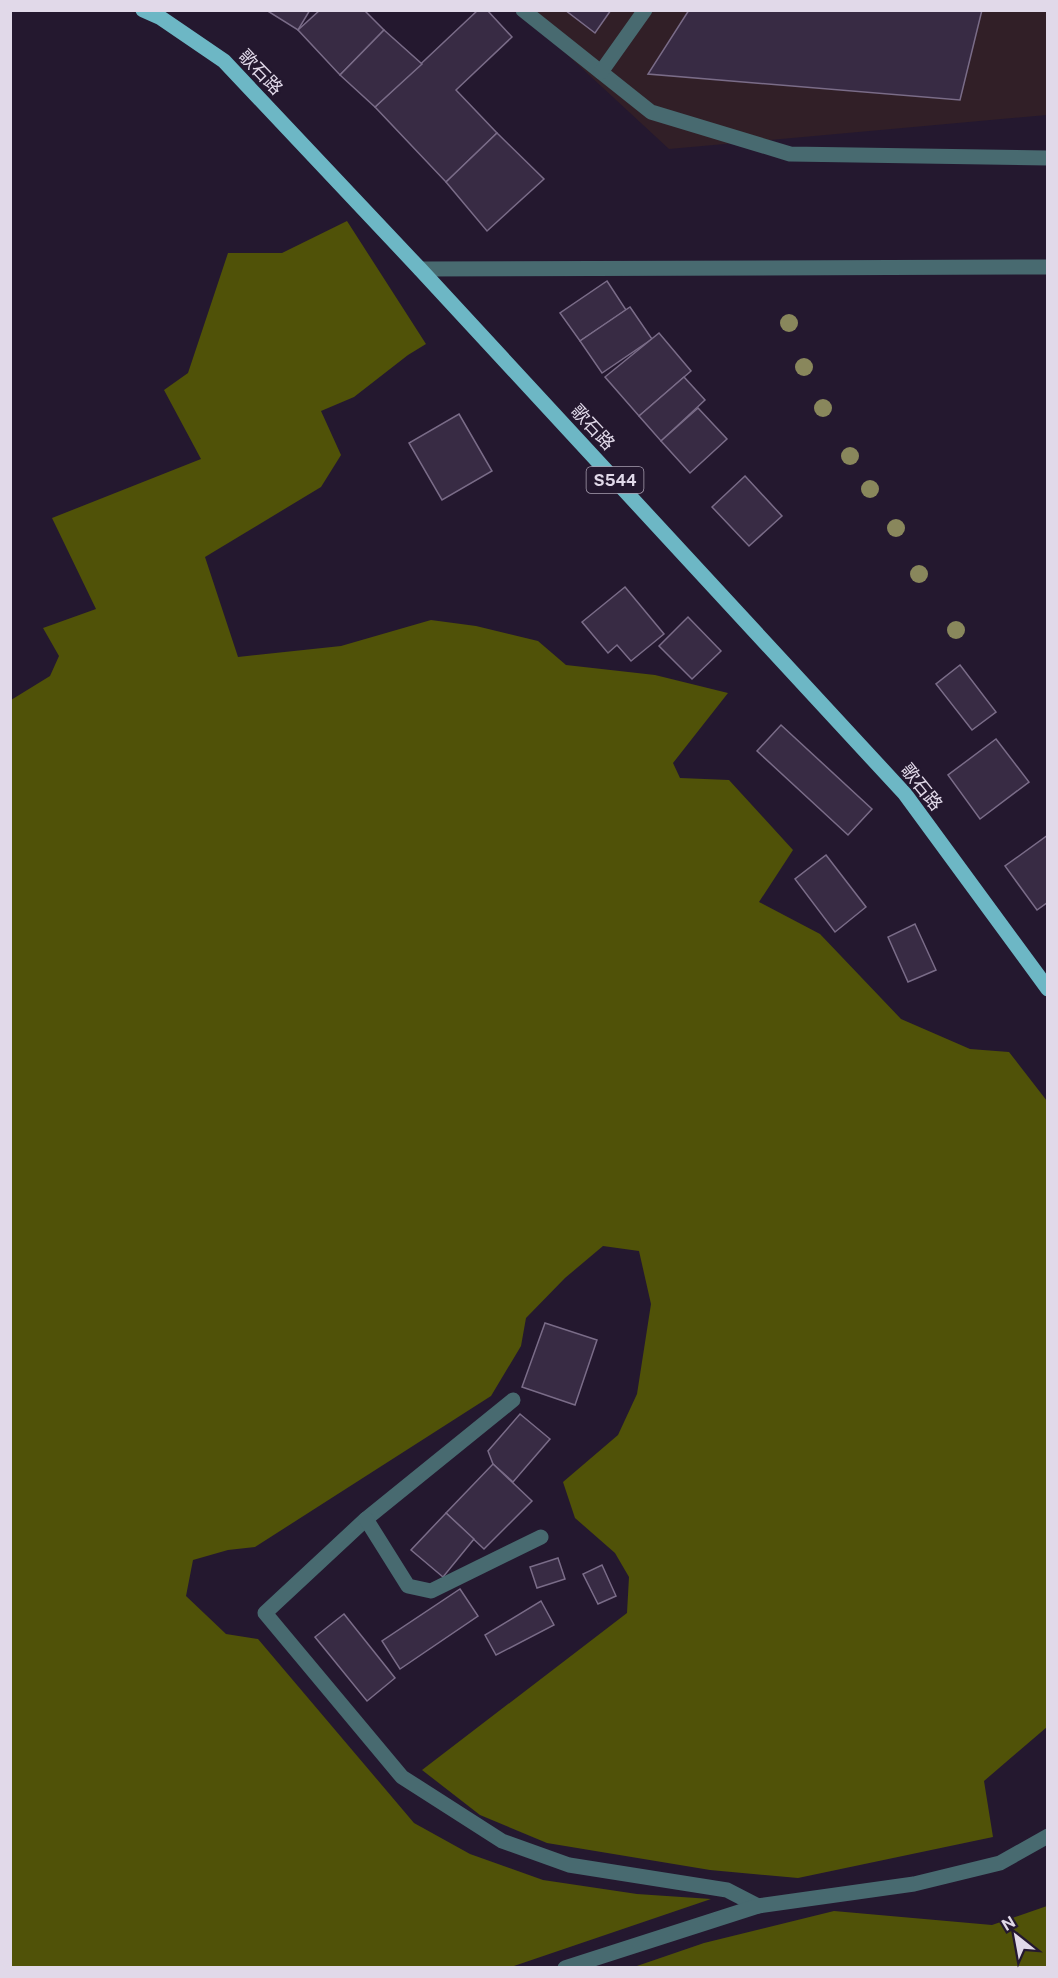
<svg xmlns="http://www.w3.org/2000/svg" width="1058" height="1978" font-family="'Public Sans','Noto Sans SC',sans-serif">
<rect width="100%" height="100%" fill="#24182f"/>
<!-- industrial -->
<path fill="#311f27" d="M520,11H1047V115L669,149Z"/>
<!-- forest -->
<g fill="#505208">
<path d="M347,221L426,344L408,355L354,397L321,411L341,455L321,487L205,557L238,657L341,646L431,620L476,626L538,641L566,665L655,675L728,693L673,763L680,778L729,780L793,850L759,902L820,934L901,1019L970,1049L1009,1052L1047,1101V1727L984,1781L993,1837L798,1878L710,1870L547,1843L480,1815L422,1770L627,1613L629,1577L615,1553L575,1518L563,1482L618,1435L637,1394L651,1304L639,1251L603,1246L565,1278L526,1318L521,1346L491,1396L255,1547L228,1550L193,1560L186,1596L226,1634L258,1639L414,1823L470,1854L543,1880L637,1894L711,1899L511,1967H11V700L50,676L59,656L43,628L96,609L52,518L201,459L164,390L188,373L228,253H282Z"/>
<path d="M1047,1906V1967H634L704,1943L834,1911L992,1925Z"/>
</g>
<!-- building -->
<g fill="#382b44" stroke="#7a6c88" stroke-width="1.5">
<path d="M266,10H310L298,30Z"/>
<path d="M320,10H364L384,30L340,75L298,30Z"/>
<path d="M478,10H487L512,37L456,90L497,133L446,182L375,107Z"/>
<path d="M565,10H611L595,33Z"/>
<path d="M689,10H982L960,100L648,74Z"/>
<path d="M384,30L422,64L375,107L340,75Z"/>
<path d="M497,133L544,179L487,231L446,182Z"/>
<path d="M607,281L626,310L580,341L560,313Z"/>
<path d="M630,307L652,339L602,373L580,341Z"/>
<path d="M659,333L691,371L639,416L605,377Z"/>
<path d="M684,377L705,400L661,441L639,416Z"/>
<path d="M698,408L727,439L690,473L661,441Z"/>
<path d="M459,414L492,471L442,500L409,443Z"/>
<path d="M745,476L782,516L749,546L712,507Z"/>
<path d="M625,587L664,634L631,661L617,645L608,653L582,622Z"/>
<path d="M688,617L721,651L692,679L659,646Z"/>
<path d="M960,665L996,712L972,730L936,684Z"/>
<path d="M781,725L872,809L848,835L757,751Z"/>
<path d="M996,739L1029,782L980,819L948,775Z"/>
<path d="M1048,835V902L1037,910L1005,866Z"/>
<path d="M826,855L866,907L835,932L795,879Z"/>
<path d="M915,924L936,970L908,982L888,937Z"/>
<path d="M545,1323L597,1340L575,1405L522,1387Z"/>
<path d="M520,1414L550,1439L513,1482L493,1464L488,1451Z"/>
<path d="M493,1464L532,1501L484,1549L446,1513Z"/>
<path d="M446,1513L474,1539L443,1577L411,1550Z"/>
<path d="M558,1558L565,1579L537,1588L530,1567Z"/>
<path d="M602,1565L616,1596L598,1604L583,1574Z"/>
<path d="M460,1589L478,1616L400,1669L382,1641Z"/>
<path d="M541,1601L554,1625L496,1655L485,1635Z"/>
<path d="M344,1614L395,1678L367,1701L315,1637Z"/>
</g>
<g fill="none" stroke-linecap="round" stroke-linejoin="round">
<!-- minor -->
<g stroke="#486a70" stroke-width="15">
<path d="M523,10L651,112L790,154L1048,158"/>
<path d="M601,72L645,10"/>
<path d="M420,269L1048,267"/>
<path d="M513,1400L366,1519L265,1613L402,1777L502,1841L569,1865L727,1890L758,1906"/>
<path d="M366,1519L408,1586L431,1591L541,1537"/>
<path d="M565,1968L758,1906L914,1884L1000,1863L1048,1836"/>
</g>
<!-- major -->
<path stroke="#6db7c5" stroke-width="15" d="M143,10L161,18L224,61L420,269L905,794L1048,989"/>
</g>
<!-- trees -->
<g fill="#89875c">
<circle cx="789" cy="323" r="9"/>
<circle cx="804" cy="367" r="9"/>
<circle cx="823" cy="408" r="9"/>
<circle cx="850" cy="456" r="9"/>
<circle cx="870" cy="489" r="9"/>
<circle cx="896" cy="528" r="9"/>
<circle cx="919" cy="574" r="9"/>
<circle cx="956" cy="630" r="9"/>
</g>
<g text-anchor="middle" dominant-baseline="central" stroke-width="4.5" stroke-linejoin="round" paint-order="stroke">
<!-- shield labels -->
<rect fill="#24182f" stroke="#a89fb1" stroke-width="1.5" x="586.5" y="467" width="57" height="26" rx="4.5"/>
<g font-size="16" font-weight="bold" fill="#e1d9e9">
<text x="615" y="480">S544</text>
</g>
<!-- street labels -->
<g font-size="18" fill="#e1d9e9" stroke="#24182f">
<text transform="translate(261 72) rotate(46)">歌石路</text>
<text transform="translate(593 427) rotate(47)">歌石路</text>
<text transform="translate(922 787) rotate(51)">歌石路</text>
</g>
</g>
<!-- border -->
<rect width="1058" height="1978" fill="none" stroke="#e1d9e9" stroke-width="24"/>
<!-- north arrow -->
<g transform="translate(1016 1936) rotate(329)" stroke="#24182f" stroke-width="4.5" paint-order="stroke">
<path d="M0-4.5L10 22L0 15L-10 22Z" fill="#e1d9e9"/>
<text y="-9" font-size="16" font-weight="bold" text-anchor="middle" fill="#e1d9e9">N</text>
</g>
</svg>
